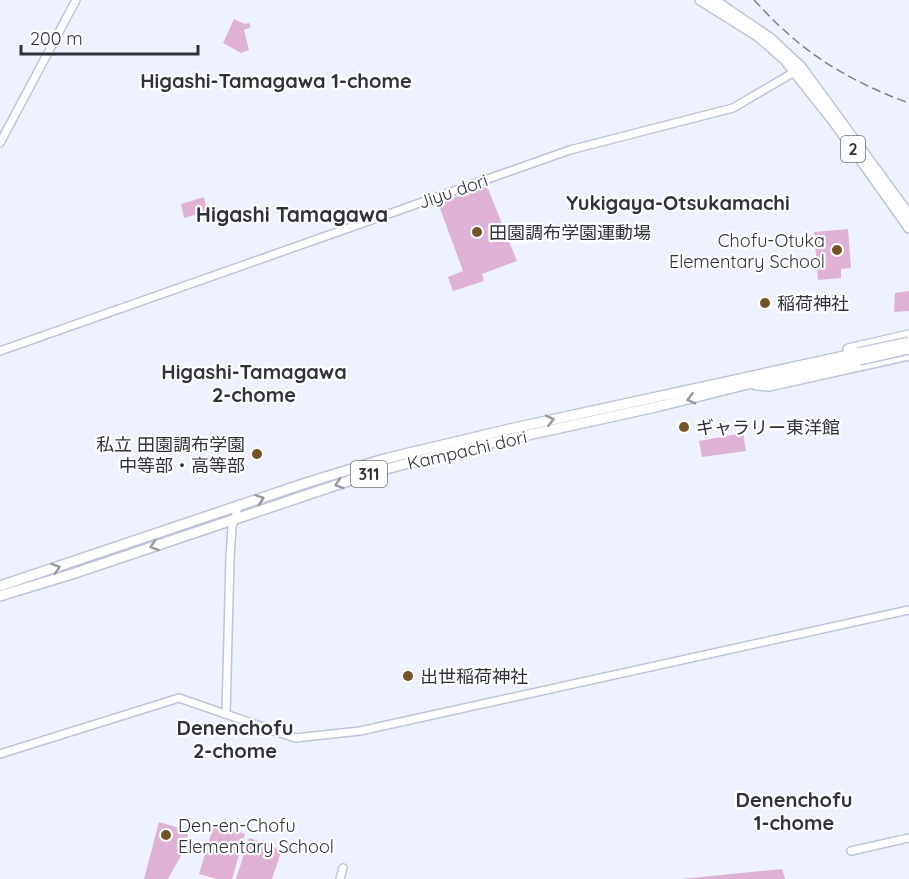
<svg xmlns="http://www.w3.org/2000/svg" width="909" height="879" font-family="Quicksand,'Noto Sans JP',sans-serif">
<rect width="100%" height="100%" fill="#eef2fe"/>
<!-- green -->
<g fill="#dfb2d5">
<path d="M234,19L245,24L249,23L251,27L244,30L249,50L241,53L223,43Z"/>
<path d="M487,186L517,261L482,274L484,281L453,291L448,277L463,271L438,203Z"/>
<path d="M204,197L207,211L184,218L181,204Z"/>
<path d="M848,229L851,268L841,269V278L818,280L814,232Z"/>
<path d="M909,291V311L894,312L895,293Z"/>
<path d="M743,433L746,451L702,457L699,441Z"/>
<path d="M159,822L189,831L183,852L168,879H144Z"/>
<path d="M214,824L245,834L232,879H217L199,874Z"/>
<path d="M249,838L271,845L281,852L272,879H236Z"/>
<path d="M782,869L785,879H681Z"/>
</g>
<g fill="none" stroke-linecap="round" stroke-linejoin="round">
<!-- minor casing -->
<g stroke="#bdc4d7" stroke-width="10">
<g id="minor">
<path d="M0,143L76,0"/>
<path d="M0,351L570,150L733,108L796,71"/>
<path d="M226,714L230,558L232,527L238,507"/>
<path d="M0,754L179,698L295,738L360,731L909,610"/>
<path d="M851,851L909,838"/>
<path d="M340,879L343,868"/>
</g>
</g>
<!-- major casing -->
<g stroke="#bdc4d7" stroke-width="12">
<g id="major">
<path d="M700,0L759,37L785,60L834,122L909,228"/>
<path d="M714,0L770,38L801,67L909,215"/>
<path d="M848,349L909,335"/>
<path d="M756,385L769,386L909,355"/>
<path d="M0,586L306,483L384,459L510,429L858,353"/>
<path d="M0,596L75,573L378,471L460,450L660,406L748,384L859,360"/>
</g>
</g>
<!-- minor -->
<use href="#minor" stroke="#fff" stroke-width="7"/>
<!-- major -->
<use href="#major" stroke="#fff" stroke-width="9"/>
<!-- rail -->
<path stroke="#7c7f88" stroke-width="1.5" stroke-dasharray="9 4.5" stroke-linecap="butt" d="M754,0C764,10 773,21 784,30C819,63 864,87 909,103"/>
<!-- major-bridge casing -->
<g stroke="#bdc4d7" stroke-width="12" stroke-linecap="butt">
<g id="major-bridge">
<path d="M858,353L909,342"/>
<path d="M859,360L909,349"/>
</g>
</g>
<!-- major-bridge -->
<use href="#major-bridge" stroke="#fff" stroke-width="9"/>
</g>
<!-- one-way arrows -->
<defs><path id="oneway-chevron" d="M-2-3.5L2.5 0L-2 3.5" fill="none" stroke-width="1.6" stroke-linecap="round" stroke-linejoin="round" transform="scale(1.5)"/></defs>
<g stroke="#97989c">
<use href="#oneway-chevron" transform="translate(691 399) rotate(166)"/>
<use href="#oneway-chevron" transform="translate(550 420) rotate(-13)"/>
<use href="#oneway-chevron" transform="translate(339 484) rotate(162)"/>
<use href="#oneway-chevron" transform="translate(260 499) rotate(-19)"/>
<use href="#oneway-chevron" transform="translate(154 546) rotate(161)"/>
<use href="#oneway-chevron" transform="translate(56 568) rotate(-18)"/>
</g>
<!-- markers -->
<g fill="#735329" stroke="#fff" stroke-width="2">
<circle cx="477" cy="232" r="6"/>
<circle cx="837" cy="250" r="6"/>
<circle cx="765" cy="303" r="6"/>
<circle cx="684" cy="427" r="6"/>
<circle cx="257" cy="454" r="6"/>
<circle cx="408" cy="676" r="6"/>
<circle cx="166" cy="835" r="6"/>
</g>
<g text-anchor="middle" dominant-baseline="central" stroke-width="4.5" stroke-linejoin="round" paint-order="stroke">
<!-- shield labels -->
<g fill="#fff" stroke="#6d7074" stroke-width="1.5">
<rect x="841" y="136" width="24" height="26" rx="4.5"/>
<rect x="351" y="461" width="36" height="26" rx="4.5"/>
</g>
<g font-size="16" font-weight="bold" fill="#2f3239">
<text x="853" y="149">2</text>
<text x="369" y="474">311</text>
</g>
<!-- street labels -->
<g font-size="18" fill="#2f3239" stroke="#fff">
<text transform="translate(453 191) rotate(-19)">Jiyu dori</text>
<text transform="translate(467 450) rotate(-13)">Kampachi dori</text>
</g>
<!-- poi labels -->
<g font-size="18" fill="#2f3239" stroke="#fff" text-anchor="start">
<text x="489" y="232">田園調布学園運動場</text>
<text x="825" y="240" text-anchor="end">Chofu-Otuka<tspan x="825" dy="21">Elementary School</tspan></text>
<text x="777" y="303">稲荷神社</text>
<text x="696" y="427">ギャラリー東洋館</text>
<text x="245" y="444" text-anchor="end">私立 田園調布学園<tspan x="245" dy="21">中等部・高等部</tspan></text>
<text x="420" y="676">出世稲荷神社</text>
<text x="178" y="825">Den-en-Chofu<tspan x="178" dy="21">Elementary School</tspan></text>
</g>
<!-- neighbourhood labels -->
<g font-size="20" font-weight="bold" fill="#2f3239" stroke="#fff">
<text x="276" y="80">Higashi-Tamagawa 1-chome</text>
<text x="678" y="202">Yukigaya-Otsukamachi</text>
<text x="254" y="371">Higashi-Tamagawa<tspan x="254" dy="23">2-chome</tspan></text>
<text x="235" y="727">Denenchofu<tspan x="235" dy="23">2-chome</tspan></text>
<text x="794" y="799">Denenchofu<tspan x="794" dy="23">1-chome</tspan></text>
</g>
<!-- quarter labels -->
<g font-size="21" font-weight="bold" fill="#2f3239" stroke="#fff">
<text x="292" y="214">Higashi Tamagawa</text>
</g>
</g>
<!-- scale -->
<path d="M21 45v9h177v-9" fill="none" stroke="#2f3239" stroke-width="3"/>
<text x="30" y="45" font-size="18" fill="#2f3239" stroke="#ffffff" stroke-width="4.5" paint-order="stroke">200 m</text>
</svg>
